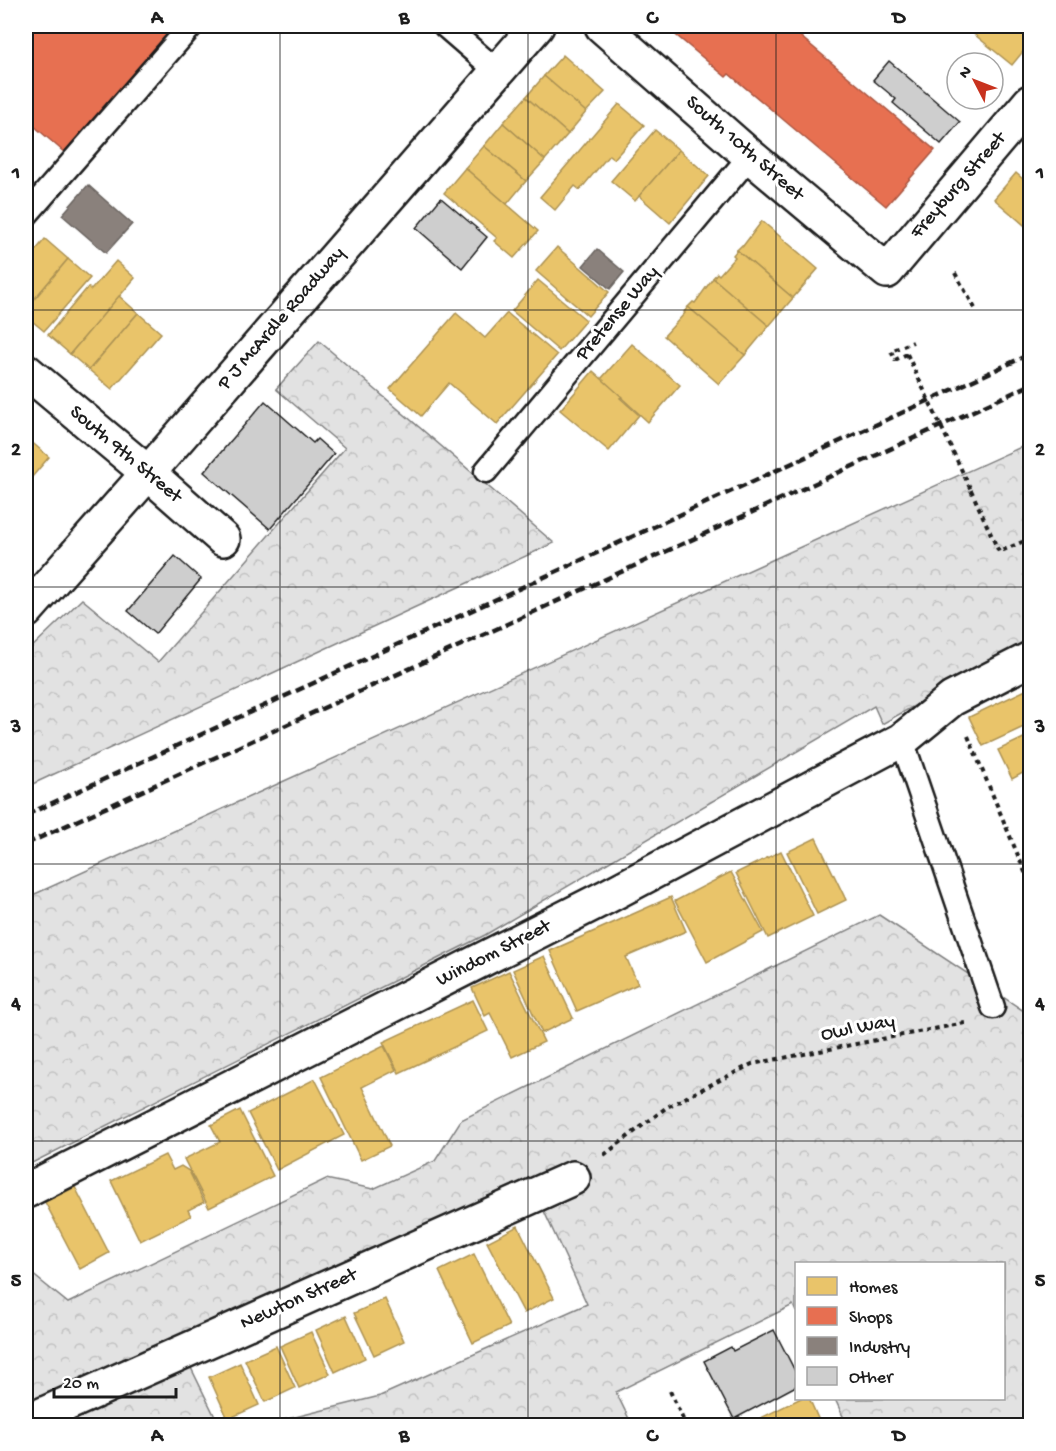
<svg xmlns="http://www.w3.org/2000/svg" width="1056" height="1451" font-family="'Gochi Hand',sans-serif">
<defs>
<pattern id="forest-crowns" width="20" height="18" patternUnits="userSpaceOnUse" patternTransform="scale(1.5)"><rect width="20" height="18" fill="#e2e2e2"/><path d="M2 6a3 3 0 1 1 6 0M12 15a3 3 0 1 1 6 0" fill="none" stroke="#c1c1c1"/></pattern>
</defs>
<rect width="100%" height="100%" fill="#fff"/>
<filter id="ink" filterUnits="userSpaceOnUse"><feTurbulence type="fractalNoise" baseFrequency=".0167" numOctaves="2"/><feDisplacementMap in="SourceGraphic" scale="12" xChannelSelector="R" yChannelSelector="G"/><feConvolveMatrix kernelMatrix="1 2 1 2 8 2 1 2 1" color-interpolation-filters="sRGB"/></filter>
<g filter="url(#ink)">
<!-- forest -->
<g fill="url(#forest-crowns)" stroke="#7f7f7f" stroke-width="1.5">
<path d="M319,341L554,543L26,787V653L82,599L158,662L345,448L276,389Z"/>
<path d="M1030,443V641L882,724L874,706L485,935L26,1166V898Z"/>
<path d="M879,915L1030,1015V1425H847L835,1399L1004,1398V1264H796V1312L793,1305L616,1392L632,1425H263L380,1396L587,1304L530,1181L177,1339L219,1425H26V1269L68,1303L326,1179L373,1189L435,1161L461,1120Z"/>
</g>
<!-- homes -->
<g fill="#e9c46a" stroke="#ac9253" stroke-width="1.5">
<path d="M964,26H1014L1030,39V43L1012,65Z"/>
<path d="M563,55L605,92L586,112L544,76Z"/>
<path d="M544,76L586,112L568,134L526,97Z"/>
<path d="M526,97L568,134L545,160L503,123Z"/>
<path d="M619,104L644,125L614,159L609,155L580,190L575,186L555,210L540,197Z"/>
<path d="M503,123L545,160L526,181L484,146Z"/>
<path d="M655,130L679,150L635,201L611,181Z"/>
<path d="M484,146L526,181L507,204L465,168Z"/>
<path d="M679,150L709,176L670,223L639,196Z"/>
<path d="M465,168L538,231L514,258L494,241L497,238L444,193Z"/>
<path d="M1016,173L1030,185V230L994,199Z"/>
<path d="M762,221L818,269L793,298L737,250L742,245L743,246Z"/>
<path d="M45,239L68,259L26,309V262Z"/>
<path d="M557,247L609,292L588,316L536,271Z"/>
<path d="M737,250L793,298L769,326L713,278L717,273L719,275L735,257L733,255Z"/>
<path d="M68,259L90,278L44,331L26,316V309Z"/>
<path d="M116,261L135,278L70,354L48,335L88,287L91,290Z"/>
<path d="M713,278L769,326L745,355L688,307L693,302L695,303Z"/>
<path d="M538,280L586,320L559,351L512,311Z"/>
<path d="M119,296L138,313L89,370L70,354Z"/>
<path d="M688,307L745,355L719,384L664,336L685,313L684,312Z"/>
<path d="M138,313L161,333L112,389L89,370Z"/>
<path d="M456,313L485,338L507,313L557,355L497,424L449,383L421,416L390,389Z"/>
<path d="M632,344L680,385L648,422L601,379Z"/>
<path d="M593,371L622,397L620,398L639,415L609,451L560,410Z"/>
<path d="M28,439L49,457L26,484V442Z"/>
<path d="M1030,688V724L983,746L969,717Z"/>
<path d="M1030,735V769L1012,779L998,750Z"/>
<path d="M816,838L846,900L817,914L787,852Z"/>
<path d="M781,851L813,916L768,938L736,873Z"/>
<path d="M731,872L763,932L707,962L675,901Z"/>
<path d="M671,897L686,931L626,957L638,984L577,1011L550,951Z"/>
<path d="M544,956L573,1018L542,1033L513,970Z"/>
<path d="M509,971L544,1042L512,1057L490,1013L485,1016L472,988Z"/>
<path d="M473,1000L488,1031L399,1073L383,1042Z"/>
<path d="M384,1046L396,1070L362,1087L390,1146L361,1160L321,1077Z"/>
<path d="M315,1079L344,1135L277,1170L248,1113Z"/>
<path d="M240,1110L273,1176L209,1208L184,1159L220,1142L211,1125Z"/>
<path d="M165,1155L173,1170L181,1166L189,1171L204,1202L188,1210L191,1216L140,1241L111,1181Z"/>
<path d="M75,1187L109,1253L80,1269L45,1202Z"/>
<path d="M518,1226L554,1298L524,1313L487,1242Z"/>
<path d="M474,1254L509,1326L473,1343L439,1271Z"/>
<path d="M385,1299L404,1341L374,1355L354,1313Z"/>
<path d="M346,1316L365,1358L335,1372L316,1330Z"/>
<path d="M311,1332L330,1374L299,1388L280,1346Z"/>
<path d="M276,1346L295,1388L265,1402L245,1360Z"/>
<path d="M240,1363L259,1405L228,1419L209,1377Z"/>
<path d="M801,1398H809L820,1423L816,1426H745Z"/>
</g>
<!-- shops -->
<g fill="#e76f51" stroke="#aa5641" stroke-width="1.5">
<path d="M26,26H174L65,153L26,119Z"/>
<path d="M665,26H788L935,150L886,206L729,74L726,77Z"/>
</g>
<!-- industry -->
<g fill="#8a817c" stroke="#69635f" stroke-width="1.5">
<path d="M88,185L132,224L106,253L62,215Z"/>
<path d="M597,249L624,272L610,289L583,266Z"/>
</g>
<!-- building -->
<g fill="#cecece" stroke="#1c1c1c" stroke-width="1.5">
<path d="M889,61L960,122L941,144L893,103L896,99L873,80Z"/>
<path d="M441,198L487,237L462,268L416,228Z"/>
<path d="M265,401L313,443L317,439L334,454L270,529L204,472Z"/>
<path d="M175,556L201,579L155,634L128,611Z"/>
<path d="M774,1330L796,1373V1386L734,1419L704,1361L731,1347L733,1351Z"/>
</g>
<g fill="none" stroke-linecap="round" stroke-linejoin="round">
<!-- lane casing -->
<g stroke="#1c1c1c" stroke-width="27">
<g id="lane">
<path d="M445,26L497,71"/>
<path d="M26,215L191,26"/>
<path d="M486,471L750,156"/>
<path d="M902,740L993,1007"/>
</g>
</g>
<!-- street casing -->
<g stroke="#1c1c1c" stroke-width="38">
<g id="street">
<path d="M602,26L750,156L887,271L1030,102"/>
<path d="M26,371L148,473L223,539"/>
<path d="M26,1191L606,897L902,740L952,699L1030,659"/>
<path d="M26,1422L573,1178"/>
</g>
</g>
<!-- secondary casing -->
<g stroke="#1c1c1c" stroke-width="38">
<path id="secondary" d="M26,611L148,473L537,26"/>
</g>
<!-- path -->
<g stroke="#1c1c1c" stroke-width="4" stroke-dasharray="4.5 4.5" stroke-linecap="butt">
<path d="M955,273L977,312"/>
<path d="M907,354L895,360L891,351L913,342"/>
<path d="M971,490L999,552L1022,542L1030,559"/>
<path d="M968,736L1030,884"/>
<path d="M604,1155L667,1107L752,1064L965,1023"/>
<path d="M670,1391L686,1426"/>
</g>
<!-- lane -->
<use href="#lane" stroke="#fff" stroke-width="22"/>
<!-- street -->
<use href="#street" stroke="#fff" stroke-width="33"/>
<!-- secondary -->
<use href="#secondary" stroke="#fff" stroke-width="33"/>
<!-- rail -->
<g stroke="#1c1c1c" stroke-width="4.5" stroke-dasharray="9 4.5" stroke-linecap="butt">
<path d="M26,815L1030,354"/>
<path d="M26,844L1030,385"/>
</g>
<!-- path-bridge -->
<path stroke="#1c1c1c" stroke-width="4" stroke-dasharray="4.5 4.5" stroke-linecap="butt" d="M907,354L971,490"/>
</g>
</g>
<!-- grid -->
<path fill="none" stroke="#1c1c1c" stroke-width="1.5" stroke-opacity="0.55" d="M280,26V1426M528,26V1426M776,26V1426M26,310H1030M26,587H1030M26,864H1030M26,1141H1030"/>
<g text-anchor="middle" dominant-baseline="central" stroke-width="6" stroke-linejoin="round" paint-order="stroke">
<!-- street labels -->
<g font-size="20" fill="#1c1c1c" stroke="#fff">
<text transform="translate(744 149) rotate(41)">South 10th Street</text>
<text transform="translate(959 186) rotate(-49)">Freyburg Street</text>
<text transform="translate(618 314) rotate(-50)">Pretense Way</text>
<text transform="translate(282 319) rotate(-49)">P J McArdle Roadway</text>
<text transform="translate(125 455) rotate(40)">South 9th Street</text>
<text transform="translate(494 954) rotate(-27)">Windom Street</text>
<text transform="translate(858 1029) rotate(-11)">Owl Way</text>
<text transform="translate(299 1300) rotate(-24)">Newton Street</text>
</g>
</g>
<!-- margin -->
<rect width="1056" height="1451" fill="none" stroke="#fff" stroke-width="66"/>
<!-- legend -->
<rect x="795" y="1262" width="210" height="138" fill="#ffffff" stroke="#a4a4a4" stroke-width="1.5"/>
<rect x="807" y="1277" width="30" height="18" fill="#e9c46a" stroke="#a4a4a4" stroke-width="1.5"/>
<text x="849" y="1292" font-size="18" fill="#1c1c1c">Homes</text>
<rect x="807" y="1307" width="30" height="18" fill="#e76f51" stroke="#a4a4a4" stroke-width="1.5"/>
<text x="849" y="1322" font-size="18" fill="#1c1c1c">Shops</text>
<rect x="807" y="1337" width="30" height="18" fill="#8a817c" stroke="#a4a4a4" stroke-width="1.5"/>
<text x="849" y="1352" font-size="18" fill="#1c1c1c">Industry</text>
<rect x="807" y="1367" width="30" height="18" fill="#cecece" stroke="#a4a4a4" stroke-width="1.5"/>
<text x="849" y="1382" font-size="18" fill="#1c1c1c">Other</text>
<!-- north arrow -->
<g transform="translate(975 81) rotate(312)"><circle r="28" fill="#ffffff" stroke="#a4a4a4" stroke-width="1.5"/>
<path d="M0-4.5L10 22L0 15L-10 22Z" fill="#c8321e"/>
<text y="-9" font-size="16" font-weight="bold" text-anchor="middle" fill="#1c1c1c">N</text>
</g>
<!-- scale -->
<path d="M54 1388v9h122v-9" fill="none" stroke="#1c1c1c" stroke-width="3"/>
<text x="63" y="1388" font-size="18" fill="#1c1c1c" stroke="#ffffff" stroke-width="4.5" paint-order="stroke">20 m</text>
<rect x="33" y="33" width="990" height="1385" fill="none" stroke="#1c1c1c" stroke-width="2"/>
<g font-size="20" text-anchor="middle" font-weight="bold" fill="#1c1c1c">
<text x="157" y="23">A</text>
<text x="404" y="23">B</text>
<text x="652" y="23">C</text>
<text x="899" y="23">D</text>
<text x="16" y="178">1</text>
<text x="1040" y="178">1</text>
<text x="16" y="455">2</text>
<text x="1040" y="455">2</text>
<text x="16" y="732">3</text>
<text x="1040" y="732">3</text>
<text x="16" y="1009">4</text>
<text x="1040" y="1009">4</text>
<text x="16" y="1286">5</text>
<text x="1040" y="1286">5</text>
<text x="157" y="1441">A</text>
<text x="404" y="1441">B</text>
<text x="652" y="1441">C</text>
<text x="899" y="1441">D</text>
</g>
</svg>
